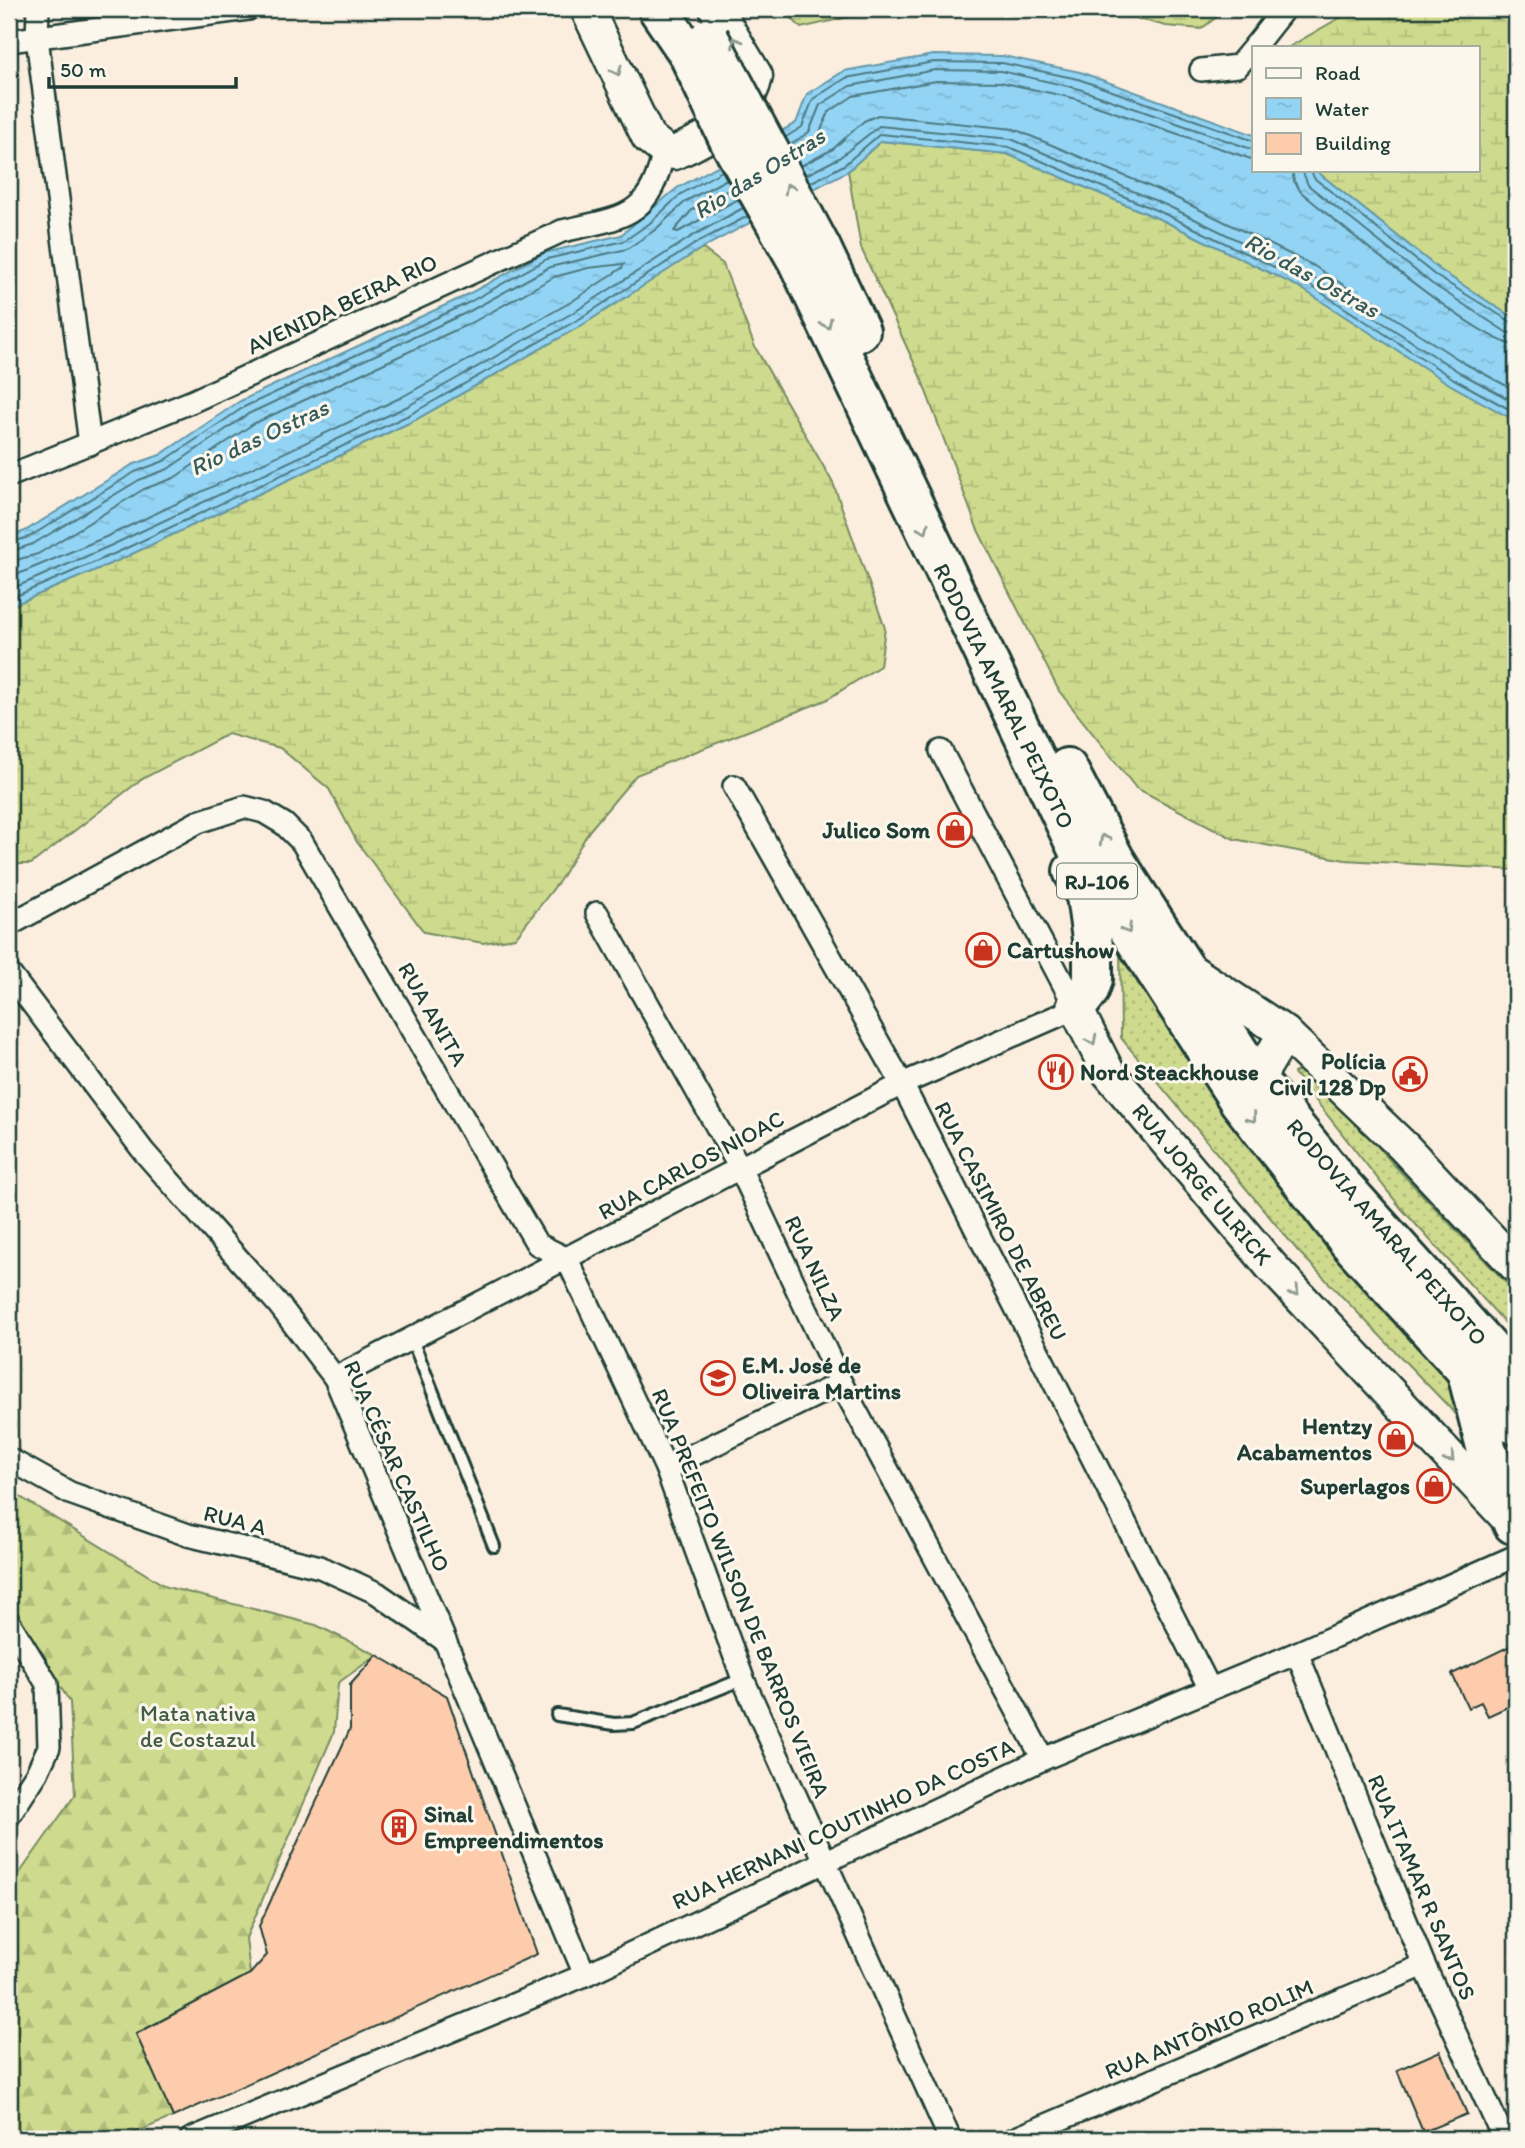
<svg xmlns="http://www.w3.org/2000/svg" width="1525" height="2148" font-family="Itim,sans-serif">
<defs>
<pattern id="grass-dots" width="8" height="8" patternUnits="userSpaceOnUse" patternTransform="scale(1.75)"><rect width="8" height="8" fill="#ceda8d"/><path d="M2 2h.1M6 6h.1" fill="none" stroke="#b0bc7a" stroke-width="1.8" stroke-linecap="round"/></pattern>
<pattern id="forest-firs" width="22" height="20" patternUnits="userSpaceOnUse" patternTransform="scale(1.75)"><rect width="22" height="20" fill="#ceda8d"/><path d="M5 1l3.5 6h-7zM16 11l3.5 6h-7z" fill="#b0bc7a"/></pattern>
<pattern id="wetland-marsh" width="20" height="14" patternUnits="userSpaceOnUse" patternTransform="scale(1.75)"><rect width="20" height="14" fill="#ceda8d"/><path d="M1 5h8M5 5V1M11 12h8M15 12V8" fill="none" stroke="#b0bc7a"/></pattern>
<pattern id="water-ripples" width="26" height="14" patternUnits="userSpaceOnUse" patternTransform="scale(1.75)"><rect width="26" height="14" fill="#93d4f5"/><path d="M2 4q2-2 4 0t4 0M15 11q2-2 4 0t4 0" fill="none" stroke="#7eb7d3"/></pattern>
</defs>
<rect width="100%" height="100%" fill="#fbeedf"/>
<filter id="ink" filterUnits="userSpaceOnUse"><feTurbulence type="fractalNoise" baseFrequency=".0143" numOctaves="2"/><feDisplacementMap in="SourceGraphic" scale="14" xChannelSelector="R" yChannelSelector="G"/><feConvolveMatrix kernelMatrix="1 2 1 2 8 2 1 2 1" color-interpolation-filters="sRGB"/></filter>
<g filter="url(#ink)">
<!-- grass -->
<g fill="url(#grass-dots)" stroke="#768c60" stroke-width="2">
<path d="M1120,939L1457,1378L1477,1443L1449,1407L1298,1251L1121,1038Z"/>
<path d="M1308,1065L1394,1165L1516,1293V1335L1401,1208L1294,1073Z"/>
</g>
<!-- forest -->
<path fill="url(#forest-firs)" stroke="#768c60" stroke-width="2" d="M9,1490L167,1587L316,1625L377,1655L338,1683L334,1732L246,1938L250,1974L137,2033L173,2117L120,2139H9V1883L14,1881L75,1795L70,1702L9,1607Z"/>
<!-- wetland -->
<g fill="url(#wetland-marsh)" stroke="#768c60" stroke-width="2">
<path d="M783,9H883L801,28Z"/>
<path d="M1101,9H1227L1201,29L1166,26Z"/>
<path d="M1355,9H1516V320L1440,270L1315,170H1478V47H1289Z"/>
<path d="M881,141L1007,154L1162,220L1301,288L1451,385L1516,421V870L1345,860L1234,839L1136,788L1059,691L977,528L921,378L861,248L848,171Z"/>
<path d="M702,248L723,264L755,347L833,483L885,628L880,666L826,700L636,775L589,831L560,880L515,938L483,943L424,932L357,842L329,789L280,748L228,734L142,779L31,864H9V607L119,560L415,420L584,324Z"/>
</g>
<!-- water -->
<path fill="url(#water-ripples)" stroke="#6598a8" stroke-width="2" d="M933,55L1003,56L1080,72L1254,135V170H1315L1440,270L1516,320V421L1451,385L1301,288L1162,220L1007,154L881,141L848,171L702,248L584,324L415,420L119,560L9,607V537L25,531L132,465L160,455L240,401L463,297L544,253L621,235L677,188L796,123L807,94L844,71Z"/>
<g fill="none" stroke-linecap="round" stroke-linejoin="round">
<!-- shore -->
<g stroke="#4d7981" stroke-width="2">
<path d="M786,137L802,127L813,99L846,78L934,62L1002,63L1078,79L1254,141"/>
<path d="M790,145L809,132L820,105L850,86L935,70L1001,71L1076,88L1254,150"/>
<path d="M795,154L816,141L829,112L853,96L936,81L1000,82L1073,98L1254,160"/>
<path d="M801,166L833,149L864,121L878,115L1014,129L1172,196L1314,266L1464,363L1516,391"/>
<path d="M1292,170L1294,181L1301,192C1337,222 1479,343 1516,345"/>
<path d="M1302,170L1308,185L1431,283L1506,332L1516,334"/>
<path d="M1311,170L1314,178L1436,276L1516,325"/>
<path d="M806,175L839,158L879,126L1011,139L1168,206L1309,275L1459,372L1516,403"/>
<path d="M810,183L844,165L880,134L1009,147L1165,214L1305,282L1454,379L1516,413"/>
<path d="M732,188L692,210L674,231L678,232L738,199"/>
<path d="M9,543L29,537L135,472L164,461L244,407L466,304L547,259L624,241L650,223L681,194L722,171"/>
<path d="M9,552L33,544L139,480L168,469L248,414L470,311L550,267L627,249L655,230L686,201L727,179"/>
<path d="M9,562L38,554L144,489L174,478L253,424L475,321L554,277L588,268L624,264L622,268L571,302L402,397L108,536L9,578"/>
<path d="M9,590L112,545L408,406L576,311L694,235L743,208"/>
<path d="M9,599L116,553L411,414L581,318L698,242L748,216"/>
</g>
</g>
<!-- building -->
<g fill="#fdccac" stroke="#1f3d34" stroke-width="2">
<path d="M1516,1643V1703L1488,1716L1481,1702L1468,1708L1452,1674Z"/>
<path d="M377,1655L447,1696L537,1954L173,2117L136,2034L250,1974L267,1955L259,1926L350,1729V1685Z"/>
<path d="M1440,2051L1467,2114L1423,2132L1397,2070Z"/>
</g>
<g fill="none" stroke-linecap="round" stroke-linejoin="round">
<!-- lane casing -->
<g stroke="#1f3d34" stroke-width="16">
<g id="lane">
<path d="M411,1337L494,1546"/>
<path d="M557,1715L614,1724L633,1723L743,1679"/>
</g>
</g>
<!-- street casing -->
<g stroke="#1f3d34" stroke-width="26">
<g id="street">
<path d="M38,9L37,38L90,444"/>
<path d="M9,41L248,9"/>
<path d="M1254,47L1284,9"/>
<path d="M1201,70L1238,66L1254,47"/>
<path d="M9,476L193,401L562,231C623,217 650,219 664,150"/>
<path d="M734,786L902,1084L1209,1687"/>
<path d="M597,913L740,1168L841,1383L1043,1759"/>
<path d="M9,925L198,822L244,807L264,812L284,824L302,842L537,1244L567,1259L666,1468L743,1679L950,2139"/>
<path d="M9,973L144,1152L279,1305L335,1378L585,1975"/>
<path d="M335,1378L902,1084L1076,1008L941,751"/>
<path d="M9,1459L70,1493L188,1535L320,1567L377,1593L444,1640"/>
<path d="M666,1468L841,1383"/>
<path d="M9,1622L47,1684L49,1747L37,1773L9,1816"/>
<path d="M1297,1653L1424,1965L1504,2139"/>
<path d="M191,2139L585,1975L1043,1759L1297,1653L1516,1556"/>
<path d="M1014,2139L1424,1965"/>
</g>
</g>
<!-- secondary casing -->
<g stroke="#1f3d34" stroke-width="37">
<g id="secondary">
<path d="M587,9L648,137L664,150L674,153C709,138 748,116 756,76L716,9"/>
<path d="M1187,968L1285,1033L1404,1147L1516,1266"/>
<path d="M1076,1008L1108,1072L1271,1266L1511,1522"/>
<path d="M1257,1080L1285,1033"/>
</g>
</g>
<!-- highway casing -->
<g stroke="#1f3d34" stroke-width="44">
<g id="highway">
<path d="M658,9L688,53"/>
<path d="M821,248L860,331"/>
<path d="M798,262L1080,854L1239,1101L1349,1242L1516,1425"/>
<path d="M1067,768L1115,860L1257,1080L1341,1184L1516,1378"/>
<path d="M1073,871L1086,896L1093,946V979L1089,991L1076,1008"/>
<path d="M1468,1377L1487,1451L1513,1524"/>
</g>
</g>
<!-- lane -->
<use href="#lane" stroke="#fbf7ec" stroke-width="10"/>
<!-- street -->
<use href="#street" stroke="#fbf7ec" stroke-width="21"/>
<!-- secondary -->
<use href="#secondary" stroke="#fbf7ec" stroke-width="32"/>
<!-- highway -->
<use href="#highway" stroke="#fbf7ec" stroke-width="38"/>
<!-- highway-bridge casing -->
<g stroke="#1f3d34" stroke-width="44" stroke-linecap="butt">
<g id="highway-bridge">
<path d="M709,38L821,248"/>
<path d="M688,53L730,142L798,262"/>
</g>
</g>
<!-- highway-bridge -->
<use href="#highway-bridge" stroke="#fbf7ec" stroke-width="38"/>
</g>
<!-- one-way arrows -->
<defs><path id="oneway-chevron" d="M-2-3.5L2.5 0L-2 3.5" fill="none" stroke-width="1.6" stroke-linecap="round" stroke-linejoin="round" transform="scale(1.75)"/></defs>
<g stroke="#8d9a90">
<use href="#oneway-chevron" transform="translate(736 42) rotate(-121)"/>
<use href="#oneway-chevron" transform="translate(617 71) rotate(65)"/>
<use href="#oneway-chevron" transform="translate(789 188) rotate(-118)"/>
<use href="#oneway-chevron" transform="translate(827 324) rotate(65)"/>
<use href="#oneway-chevron" transform="translate(924 529) rotate(65)"/>
<use href="#oneway-chevron" transform="translate(1104 839) rotate(-118)"/>
<use href="#oneway-chevron" transform="translate(1127 929) rotate(58)"/>
<use href="#oneway-chevron" transform="translate(1092 1040) rotate(63)"/>
<use href="#oneway-chevron" transform="translate(1252 1118) rotate(52)"/>
<use href="#oneway-chevron" transform="translate(1295 1292) rotate(47)"/>
<use href="#oneway-chevron" transform="translate(1450 1458) rotate(47)"/>
</g>
</g>
<!-- icons -->
<defs>
<g id="shop-ring" transform="scale(1.75)"><circle r="9.5" fill="#fbf7ec" stroke="#c8321e" stroke-width="1.5"/><path d="M-5-2.5h2.3a2.7 3.5 0 0 1 5.4 0H5L5.5 6h-11ZM-1.5-2.5h3a1.5 2.3 0 0 0-3 0Z" fill="#c8321e"/></g>
<g id="restaurant-ring" transform="scale(1.75)"><circle r="9.5" fill="#fbf7ec" stroke="#c8321e" stroke-width="1.5"/><path d="M-5-6h1v4h1v-4h1v4h1v-4h1v5L-1.5 .5V6h-2V.5L-5-1ZM5-6V6H3V1.5H1.5Q1.5-4 5-6Z" fill="#c8321e"/></g>
<g id="civic-ring" transform="scale(1.75)"><circle r="9.5" fill="#fbf7ec" stroke="#c8321e" stroke-width="1.5"/><path d="M-.6-6.5H3V-4.5H.6V-3L4-1V1h2V6H-6V1h2V-1L-.6-3ZM-1.2 2.5V6h2.4V2.5Z" fill="#c8321e"/></g>
<g id="school-ring" transform="scale(1.75)"><circle r="9.5" fill="#fbf7ec" stroke="#c8321e" stroke-width="1.5"/><path d="M0-5L7-2L0 1L-7-2ZM-4 1L0 2.5L4 1V4Q0 6-4 4Z" fill="#c8321e"/></g>
<g id="building-ring" transform="scale(1.75)"><circle r="9.5" fill="#fbf7ec" stroke="#c8321e" stroke-width="1.5"/><path d="M-4-6H4V6H1V3H-1V6H-4ZM-2.5-4.3h1.7v1.8h-1.7ZM.8-4.3h1.7v1.8H.8ZM-2.5-1h1.7V.8h-1.7ZM.8-1h1.7V.8H.8Z" fill="#c8321e"/></g>
</defs>
<g fill-rule="evenodd">
<use href="#shop-ring" x="955" y="830"/>
<use href="#shop-ring" x="983" y="950"/>
<use href="#restaurant-ring" x="1056" y="1072"/>
<use href="#civic-ring" x="1410" y="1074"/>
<use href="#school-ring" x="718" y="1378"/>
<use href="#shop-ring" x="1396" y="1439"/>
<use href="#shop-ring" x="1434" y="1486"/>
<use href="#building-ring" x="399" y="1827"/>
</g>
<g text-anchor="middle" dominant-baseline="central" stroke-width="6" stroke-linejoin="round" paint-order="stroke">
<!-- shield labels -->
<rect fill="#fbf7ec" stroke="#61756b" stroke-width="2" x="1057" y="863.5" width="80" height="35" rx="5"/>
<g font-size="21" font-weight="bold" fill="#1f3d34">
<text x="1097" y="881">RJ-106</text>
</g>
<!-- street labels -->
<g font-size="23" fill="#1f3d34" stroke="#fbf7ec">
<text transform="translate(342 304) rotate(-25)">AVENIDA BEIRA RIO</text>
<text transform="translate(1004 696) rotate(64)">RODOVIA AMARAL PEIXOTO</text>
<text transform="translate(433 1014) rotate(60)">RUA ANITA</text>
<text transform="translate(691 1165) rotate(-28)">RUA CARLOS NIOAC</text>
<text transform="translate(1202 1184) rotate(50)">RUA JORGE ULRICK</text>
<text transform="translate(1001 1221) rotate(63)">RUA CASIMIRO DE ABREU</text>
<text transform="translate(1387 1232) rotate(49)">RODOVIA AMARAL PEIXOTO</text>
<text transform="translate(815 1268) rotate(65)">RUA NILZA</text>
<text transform="translate(397 1466) rotate(66)">RUA CÉSAR CASTILHO</text>
<text transform="translate(235 1520) rotate(14)">RUA A</text>
<text transform="translate(741 1593) rotate(68)">RUA PREFEITO WILSON DE BARROS VIEIRA</text>
<text transform="translate(843 1824) rotate(-25)">RUA HERNANI COUTINHO DA COSTA</text>
<text transform="translate(1422 1887) rotate(67)">RUA ITAMAR R SANTOS</text>
<text transform="translate(1209 2029) rotate(-23)">RUA ANTÔNIO ROLIM</text>
</g>
<!-- poi labels -->
<g font-size="23" font-weight="bold" fill="#1f3d34" stroke="#fbf7ec" text-anchor="end">
<text x="930" y="830">Julico Som</text>
<text x="1007" y="950" text-anchor="start">Cartushow</text>
<text x="1386" y="1061">Polícia<tspan x="1386" dy="26">Civil 128 Dp</tspan></text>
<text x="1080" y="1072" text-anchor="start">Nord Steackhouse</text>
<text x="742" y="1365" text-anchor="start">E.M. José de<tspan x="742" dy="26">Oliveira Martins</tspan></text>
<text x="1372" y="1426">Hentzy<tspan x="1372" dy="26">Acabamentos</tspan></text>
<text x="1410" y="1486">Superlagos</text>
<text x="424" y="1814" text-anchor="start">Sinal<tspan x="424" dy="26">Empreendimentos</tspan></text>
</g>
<!-- park labels -->
<g font-size="23" fill="#425c46" stroke="#fbf7ec">
<text x="198" y="1713">Mata nativa<tspan x="198" dy="26">de Costazul</tspan></text>
</g>
<!-- water labels -->
<g font-size="24" font-style="italic" fill="#365b5b" stroke="#fbf7ec">
<text transform="translate(759 173) rotate(-32)">Rio das Ostras</text>
<text transform="translate(1312 275) rotate(29)">Rio das Ostras</text>
<text transform="translate(259 437) rotate(-25)">Rio das Ostras</text>
</g>
</g>
<!-- margin -->
<rect width="1525" height="2148" fill="none" stroke="#fbf7ec" stroke-width="35"/>
<rect x="18" y="18" width="1490" height="2113" fill="none" stroke="#1f3d34" stroke-width="2.5" filter="url(#ink)"/>
<!-- legend -->
<rect x="1252" y="46" width="228" height="126" fill="#fbf7ec" stroke="#a3ada2" stroke-width="2"/>
<rect x="1266" y="68" width="35" height="10" fill="#fbf7ec" stroke="#a3ada2" stroke-width="2"/>
<text x="1315" y="80" font-size="21" fill="#1f3d34">Road</text>
<rect x="1266" y="98" width="35" height="21" fill="url(#water-ripples)" stroke="#a3ada2" stroke-width="2"/>
<text x="1315" y="116" font-size="21" fill="#1f3d34">Water</text>
<rect x="1266" y="133" width="35" height="21" fill="#fdccac" stroke="#a3ada2" stroke-width="2"/>
<text x="1315" y="150" font-size="21" fill="#1f3d34">Building</text>
<!-- scale -->
<path d="M49 77v10h187v-10" fill="none" stroke="#1f3d34" stroke-width="3.5"/>
<text x="60" y="77" font-size="21" fill="#1f3d34" stroke="#fbf7ec" stroke-width="5" paint-order="stroke">50 m</text>
</svg>
